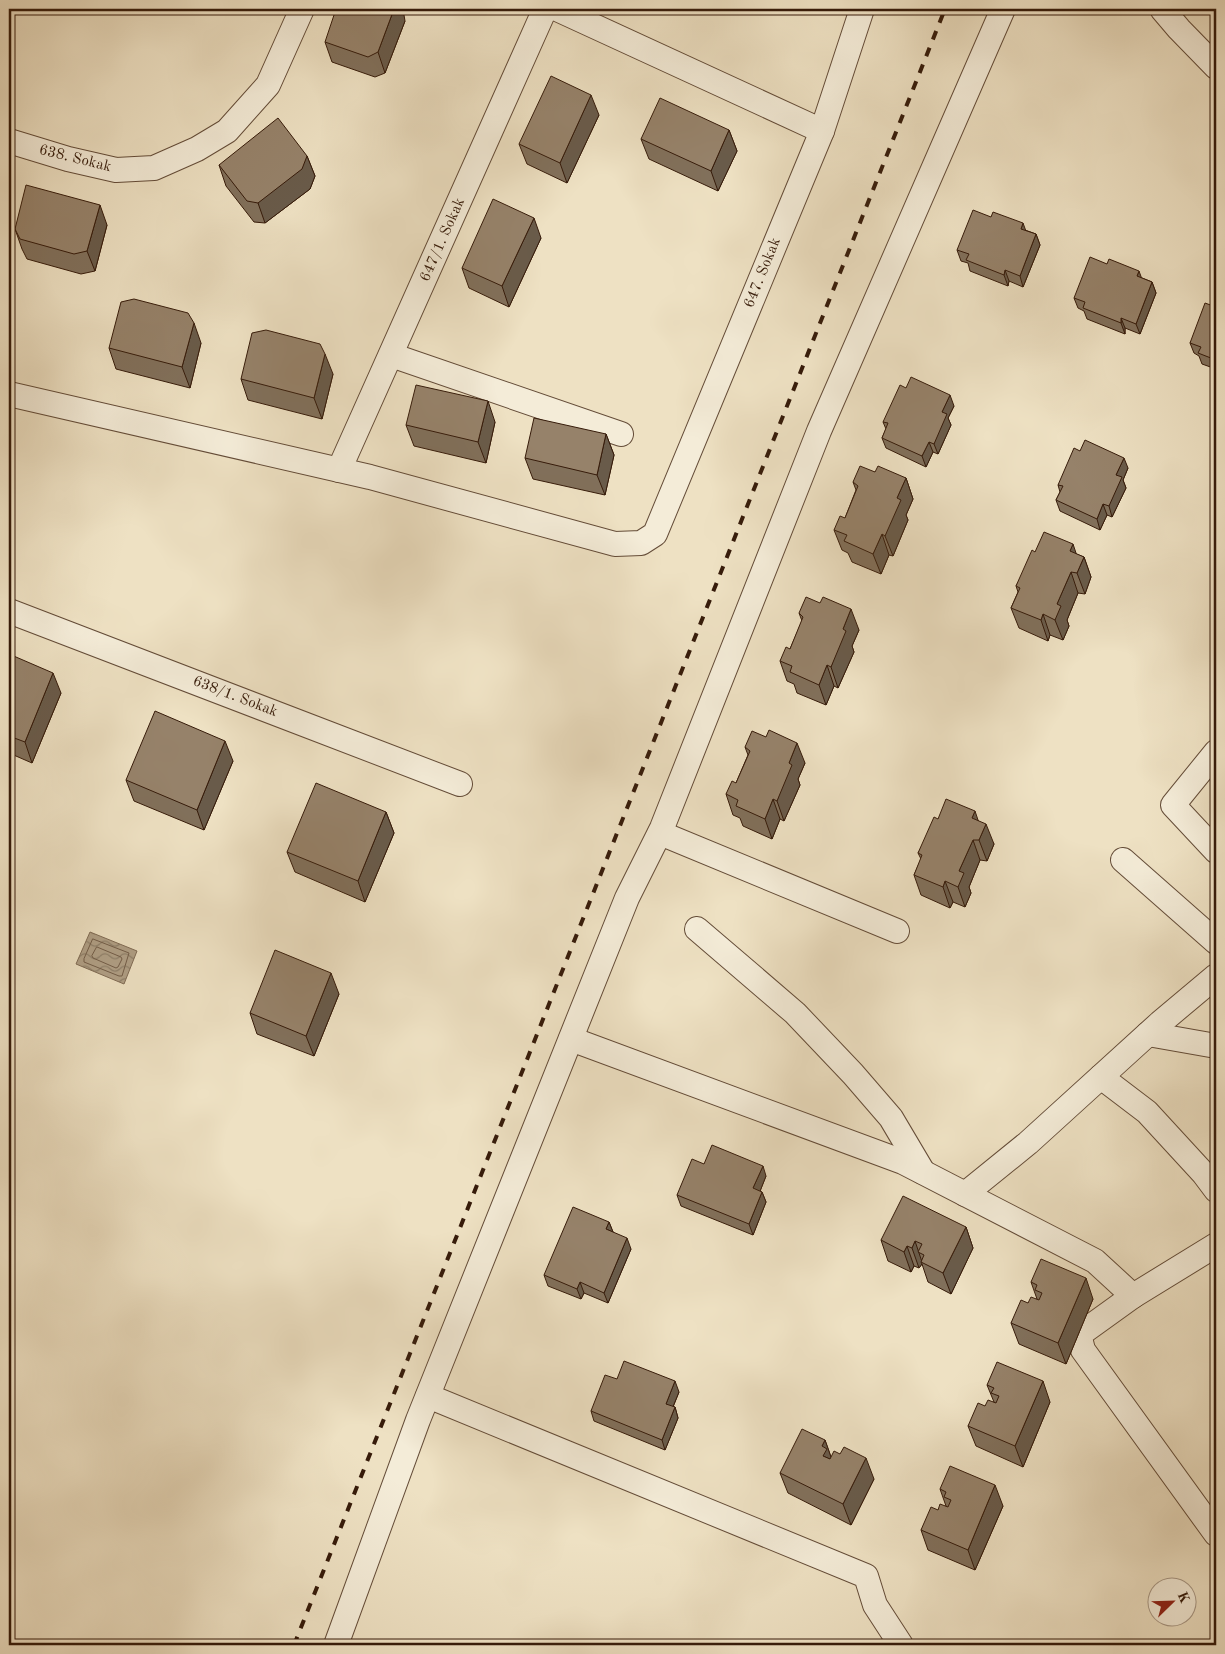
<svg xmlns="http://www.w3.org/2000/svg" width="1225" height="1654" font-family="'Old Standard TT',serif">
<defs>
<pattern id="water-waves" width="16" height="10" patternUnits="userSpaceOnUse" patternTransform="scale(1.25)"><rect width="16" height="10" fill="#af9e84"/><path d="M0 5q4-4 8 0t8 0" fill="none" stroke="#8f806a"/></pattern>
</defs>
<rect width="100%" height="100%" fill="#eee1c3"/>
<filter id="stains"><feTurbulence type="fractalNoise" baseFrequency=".004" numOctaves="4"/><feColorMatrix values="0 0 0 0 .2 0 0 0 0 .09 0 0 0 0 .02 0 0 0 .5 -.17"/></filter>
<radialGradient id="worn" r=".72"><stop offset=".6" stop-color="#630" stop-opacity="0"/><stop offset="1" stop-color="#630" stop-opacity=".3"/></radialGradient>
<!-- water -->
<path fill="url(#water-waves)" stroke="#7f6a53" d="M90,932L137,951L124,984L76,964Z"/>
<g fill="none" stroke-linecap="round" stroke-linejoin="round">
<!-- shore -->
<g stroke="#725c47" stroke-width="1">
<path d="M93,939L129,953L122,976H119L84,962V959Z"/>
<path d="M97,947L121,957L122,959L118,967L116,968L93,958L92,956Z"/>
</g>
<!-- minor casing -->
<g stroke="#644c38" stroke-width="26">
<g id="minor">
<path d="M557,9L822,131"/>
<path d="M1162,9L1179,29L1216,67"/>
<path d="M9,141L68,159L116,170L154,168L197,149L227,131L268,85L302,9"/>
<path d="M391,355L621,434"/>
<path d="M9,394L370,477L615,544L641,543L655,534L822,131L862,9"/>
<path d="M339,470L545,9"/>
<path d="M9,611L460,784"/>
<path d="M1216,752L1173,805L1216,851"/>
<path d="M660,833L897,931"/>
<path d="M1123,860L1216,942"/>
<path d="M697,929L795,1013L853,1074L891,1118L923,1172"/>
<path d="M1148,1034L1216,1046"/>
<path d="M571,1039L903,1162L1095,1261L1133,1296"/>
<path d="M1101,1077L1147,1112L1204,1174L1216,1190"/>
<path d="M965,1194L1028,1143L1160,1023L1216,976"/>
<path d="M1216,1245L1133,1296L1083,1332L1080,1338L1083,1350L1216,1534"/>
<path d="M428,1396L866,1576L875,1605L901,1645"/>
<path d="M336,1645L418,1420L627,898L662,828L819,431L1003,9"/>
</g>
</g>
<!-- minor -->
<use href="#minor" stroke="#f4ecd8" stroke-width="24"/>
<!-- rail -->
<path stroke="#361b0a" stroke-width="4" stroke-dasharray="9 9" stroke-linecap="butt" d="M294,1645L945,9"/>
</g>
<!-- wall -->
<g fill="#81705b" stroke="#361b0a">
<path d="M405,21L385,73L375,77L332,62L325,42Z"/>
<path d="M599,115L567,183L527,164L519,144Z"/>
<path d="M729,130L737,151L718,191L649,159L641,139Z"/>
<path d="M307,156L315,176L310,189L265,223L254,222L226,186L219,165Z"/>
<path d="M107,225L95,271L81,274L27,259L22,249L15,229Z"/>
<path d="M1025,230L1036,234L1040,245L1023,287L1009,281L1008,286L970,271L968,263L961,261L957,250Z"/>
<path d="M541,238L509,307L469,288L462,268Z"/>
<path d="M1142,278L1152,282L1156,293L1140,334L1125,328V334L1087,319L1084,311L1078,308L1074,298Z"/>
<path d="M1216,307V369L1202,364L1199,356L1194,353L1190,343Z"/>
<path d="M201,343L190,388L116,369L109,348Z"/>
<path d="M333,374L322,419L248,400L241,379Z"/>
<path d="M954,406L948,418L951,425L938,454L933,452L926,467L886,448L882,438L886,429L883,422Z"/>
<path d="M495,422L486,463L414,446L406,425Z"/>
<path d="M606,434L614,455L605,495L533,479L525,458Z"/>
<path d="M1128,468L1123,480L1126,488L1112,517L1107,515L1100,530L1060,511L1056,500L1060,492L1058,485Z"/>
<path d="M875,472L906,478L913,499L906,515L908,520L893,556L889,555L881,574L852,562L848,553L842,550L834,530L845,518L856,490L853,482Z"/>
<path d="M1035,552L1076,554L1084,557L1091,577L1085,594L1078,593L1067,620L1069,626L1063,640L1050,635L1048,641L1019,628L1011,608L1018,592L1016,586Z"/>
<path d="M799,613L859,630L852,646L854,652L838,688L834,686L826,705L797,693L794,684L787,681L780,661L790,649L802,621Z"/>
<path d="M9,654L61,693L32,763L9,753Z"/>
<path d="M745,747L805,763L798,779L800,785L784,821L780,819L772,839L743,826L740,818L733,815L726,794L736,783L748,755Z"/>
<path d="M233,761L204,830L134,801L126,780Z"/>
<path d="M386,812L394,833L365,902L295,872L287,852Z"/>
<path d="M938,819L978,820L994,844L987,861L980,860L969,887L971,893L965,907L953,902L950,908L921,895L914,875L921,859L918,853Z"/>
<path d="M339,994L314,1056L257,1034L250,1013Z"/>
<path d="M704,1164L766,1176L760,1191L762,1192L766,1202L753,1235L681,1206L677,1195Z"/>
<path d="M609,1222L613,1232L631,1249L608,1303L584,1293L581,1299L548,1286L544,1275Z"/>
<path d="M966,1227L973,1248L951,1294L928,1282L922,1264L919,1268L914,1266L911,1272L888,1261L881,1240Z"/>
<path d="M1031,1282L1093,1299L1066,1364L1019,1344L1011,1323L1028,1303L1037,1299Z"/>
<path d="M617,1379L679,1392L673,1407H675L678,1418L665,1450L594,1421L591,1411Z"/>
<path d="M987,1385L1050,1402L1023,1467L976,1446L968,1426L985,1406L994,1402Z"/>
<path d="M825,1440L831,1457L874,1479L851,1525L788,1493L780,1473Z"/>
<path d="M940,1489L1003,1506L975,1570L928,1550L921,1530L938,1510L946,1506Z"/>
</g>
<!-- shaded-wall -->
<g fill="#695b4a" stroke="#361b0a">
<path d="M394,9H403L405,21L385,73L378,52Z"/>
<path d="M591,95L599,115L567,183L560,163Z"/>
<path d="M729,130L737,151L718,191L711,171Z"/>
<path d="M307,156L315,176L310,189L265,223L258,203Z"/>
<path d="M100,205L107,225L95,271L87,251Z"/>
<path d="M534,218L541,238L509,307L502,286Z"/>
<path d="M1023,223L1027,234L1021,229Z"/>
<path d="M1036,234L1040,245L1023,287L1020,276Z"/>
<path d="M1005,270L1009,281L1008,286L1004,275Z"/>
<path d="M1139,271L1143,282L1137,276Z"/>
<path d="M1152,282L1156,293L1140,334L1136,324Z"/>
<path d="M1121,318L1125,328V334L1121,323Z"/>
<path d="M194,323L201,343L190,388L182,367Z"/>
<path d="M325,354L333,374L322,419L314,398Z"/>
<path d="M950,395L954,406L948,418L951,425L938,454L934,444L942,412Z"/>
<path d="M488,401L495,422L486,463L478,442Z"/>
<path d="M606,434L614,455L605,495L597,475Z"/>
<path d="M929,442L933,452L926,467L922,456Z"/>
<path d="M1124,458L1128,468L1123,480L1126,488L1112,517L1109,506L1116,475Z"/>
<path d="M906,478L913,499L906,515L908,520L893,556L885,536L897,498Z"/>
<path d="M1103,504L1107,515L1100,530L1097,519Z"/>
<path d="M882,534L889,555L881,574L873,554Z"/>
<path d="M1073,544L1080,565L1070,551Z"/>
<path d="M1084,557L1091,577L1085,594L1077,573Z"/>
<path d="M1071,572L1078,593L1067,620L1069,626L1063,640L1055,620L1057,604Z"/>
<path d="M851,609L859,630L852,646L854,652L838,688L831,667L843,629Z"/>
<path d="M1043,614L1050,635L1048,641L1041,620Z"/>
<path d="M827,665L834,686L826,705L819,685Z"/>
<path d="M53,673L61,693L32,763L25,742Z"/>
<path d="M225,741L233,761L204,830L197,810Z"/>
<path d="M797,743L805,763L798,779L800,785L784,821L777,801L789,763Z"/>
<path d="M773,799L780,819L772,839L765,819Z"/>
<path d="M975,811L982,832L972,818Z"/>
<path d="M386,812L394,833L365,902L358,881Z"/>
<path d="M986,824L994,844L987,861L979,840Z"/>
<path d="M973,840L980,860L969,887L971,893L965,907L958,887L959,871Z"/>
<path d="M945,881L953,902L950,908L943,887Z"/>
<path d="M331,973L339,994L314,1056L306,1036Z"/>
<path d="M763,1166L766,1176L757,1199L753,1188Z"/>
<path d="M762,1192L766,1202L753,1235L749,1224Z"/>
<path d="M609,1222L613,1232L606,1229Z"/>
<path d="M966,1227L973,1248L951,1294L943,1273Z"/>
<path d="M627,1238L631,1249L608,1303L604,1293Z"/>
<path d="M915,1241L922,1262H921L922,1264L919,1268L912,1248Z"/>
<path d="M907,1246L914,1266L911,1272L904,1252Z"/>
<path d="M1086,1278L1093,1299L1066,1364L1058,1343Z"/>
<path d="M580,1282L584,1293L581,1299L577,1289Z"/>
<path d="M675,1381L679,1392L670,1414L666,1404Z"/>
<path d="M1043,1381L1050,1402L1023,1467L1015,1446Z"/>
<path d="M675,1407L678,1418L665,1450L662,1440Z"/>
<path d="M825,1440L832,1460L823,1456L822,1446Z"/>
<path d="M866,1458L874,1479L851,1525L843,1504Z"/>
<path d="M995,1485L1003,1506L975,1570L968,1550Z"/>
</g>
<!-- building -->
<g fill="#96826a" stroke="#361b0a">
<path d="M336,9H394L378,52L368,57L325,42Z"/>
<path d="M551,76L591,95L560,163L519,144Z"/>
<path d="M660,98L729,130L711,171L641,139Z"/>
<path d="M278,118L307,156L302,169L258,203L247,201L219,165Z"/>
<path d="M26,185L100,205L87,251L74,254L20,239L15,229Z"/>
<path d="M493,199L534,218L502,286L462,268Z"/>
<path d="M973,210L991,217L993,212L1023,223L1021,229L1036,234L1020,276L1005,270L1004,275L966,260L969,254L957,250Z"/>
<path d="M1090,257L1107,264L1109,259L1139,271L1137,276L1152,282L1136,324L1121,318V323L1083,308L1085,302L1074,298Z"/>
<path d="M134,299L188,313L194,323L182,367L109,348L121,302Z"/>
<path d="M1205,303L1216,307V360L1198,353L1201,347L1190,343Z"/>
<path d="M266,330L320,344L325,354L314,398L241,379L252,333Z"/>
<path d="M911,377L950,395L942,412L947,414L934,444L929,442L922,456L882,438L888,423L883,422L900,385L906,388Z"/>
<path d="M416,385L488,401L478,442L406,425Z"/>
<path d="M534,418L606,434L597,475L525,458Z"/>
<path d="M1085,440L1124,458L1116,475L1122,477L1109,506L1103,504L1097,519L1056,500L1063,486L1058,485L1074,448L1080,451Z"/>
<path d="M860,466L875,472L878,466L906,478L897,498L901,500L885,536L882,534L873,554L844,541L847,535L834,530L840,516L845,518L858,486L853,482Z"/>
<path d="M1044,532L1073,544L1070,551L1084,557L1077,573L1071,572L1057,604L1061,606L1055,620L1043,614L1041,620L1011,608L1020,588L1016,586L1032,550L1035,552Z"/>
<path d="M806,597L820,603L823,597L851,609L843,629L846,631L831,667L827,665L819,685L790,672L792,666L780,661L786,647L790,649L803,617L799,613Z"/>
<path d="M9,654L53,673L25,742L9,736Z"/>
<path d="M155,711L225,741L197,810L126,780Z"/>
<path d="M769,730L797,743L789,763L792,765L777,801L773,799L765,819L736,806L738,800L726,794L732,781L736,783L750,751L745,747L752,731L766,737Z"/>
<path d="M316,783L386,812L358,881L287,852Z"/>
<path d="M946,799L975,811L972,818L986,824L979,840H973L959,871L964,873L958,887L945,881L943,887L914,875L922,855L918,853L934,817L938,819Z"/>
<path d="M275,950L331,973L306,1036L250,1013Z"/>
<path d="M712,1145L763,1166L753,1188L762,1192L749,1224L677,1195L692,1159L704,1164Z"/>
<path d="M903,1196L966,1227L943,1273L921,1262L924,1255L918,1252L922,1244L915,1241L912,1248L907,1246L904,1252L881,1240Z"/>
<path d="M573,1207L609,1222L606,1229L627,1238L604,1293L580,1282L577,1289L544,1275Z"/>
<path d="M1041,1259L1086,1278L1058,1343L1011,1323L1021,1300L1028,1303L1031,1297L1039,1300L1042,1293L1035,1290L1037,1285L1031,1282Z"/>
<path d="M624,1361L675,1381L666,1404L675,1407L662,1440L591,1411L605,1375L617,1379Z"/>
<path d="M997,1362L1043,1381L1015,1446L968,1426L978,1403L985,1406L988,1400L996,1403L999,1396L991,1393L994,1388L987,1385Z"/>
<path d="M802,1429L825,1440L822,1446L827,1449L823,1456L830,1459L834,1451L840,1454L844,1447L866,1458L843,1504L780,1473Z"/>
<path d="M950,1466L995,1485L968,1550L921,1530L931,1507L938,1510L940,1504L948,1507L951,1500L944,1497L946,1492L940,1489Z"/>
</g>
<g text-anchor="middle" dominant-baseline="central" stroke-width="5" stroke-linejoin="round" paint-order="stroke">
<!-- street labels -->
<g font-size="15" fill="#361b0a" stroke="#f4ecd8">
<text transform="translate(75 159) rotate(14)">638. Sokak</text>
<text transform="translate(443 240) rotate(-66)">647/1. Sokak</text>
<text transform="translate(763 273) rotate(-68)">647. Sokak</text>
<text transform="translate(235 697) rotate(21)">638/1. Sokak</text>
</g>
</g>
<!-- margin -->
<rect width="1225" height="1654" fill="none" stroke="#eee1c3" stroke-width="30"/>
<rect x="10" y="10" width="1205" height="1634" fill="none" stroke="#361b0a" stroke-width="2.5"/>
<rect x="15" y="15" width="1195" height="1624" fill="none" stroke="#361b0a"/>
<!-- north arrow -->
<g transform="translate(1172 1602) rotate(67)"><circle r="24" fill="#f4ecd8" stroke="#a89886"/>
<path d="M0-4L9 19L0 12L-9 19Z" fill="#8f2418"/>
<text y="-8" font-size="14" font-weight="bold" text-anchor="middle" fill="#361b0a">K</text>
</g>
<rect width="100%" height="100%" filter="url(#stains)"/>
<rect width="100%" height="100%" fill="url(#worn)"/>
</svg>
